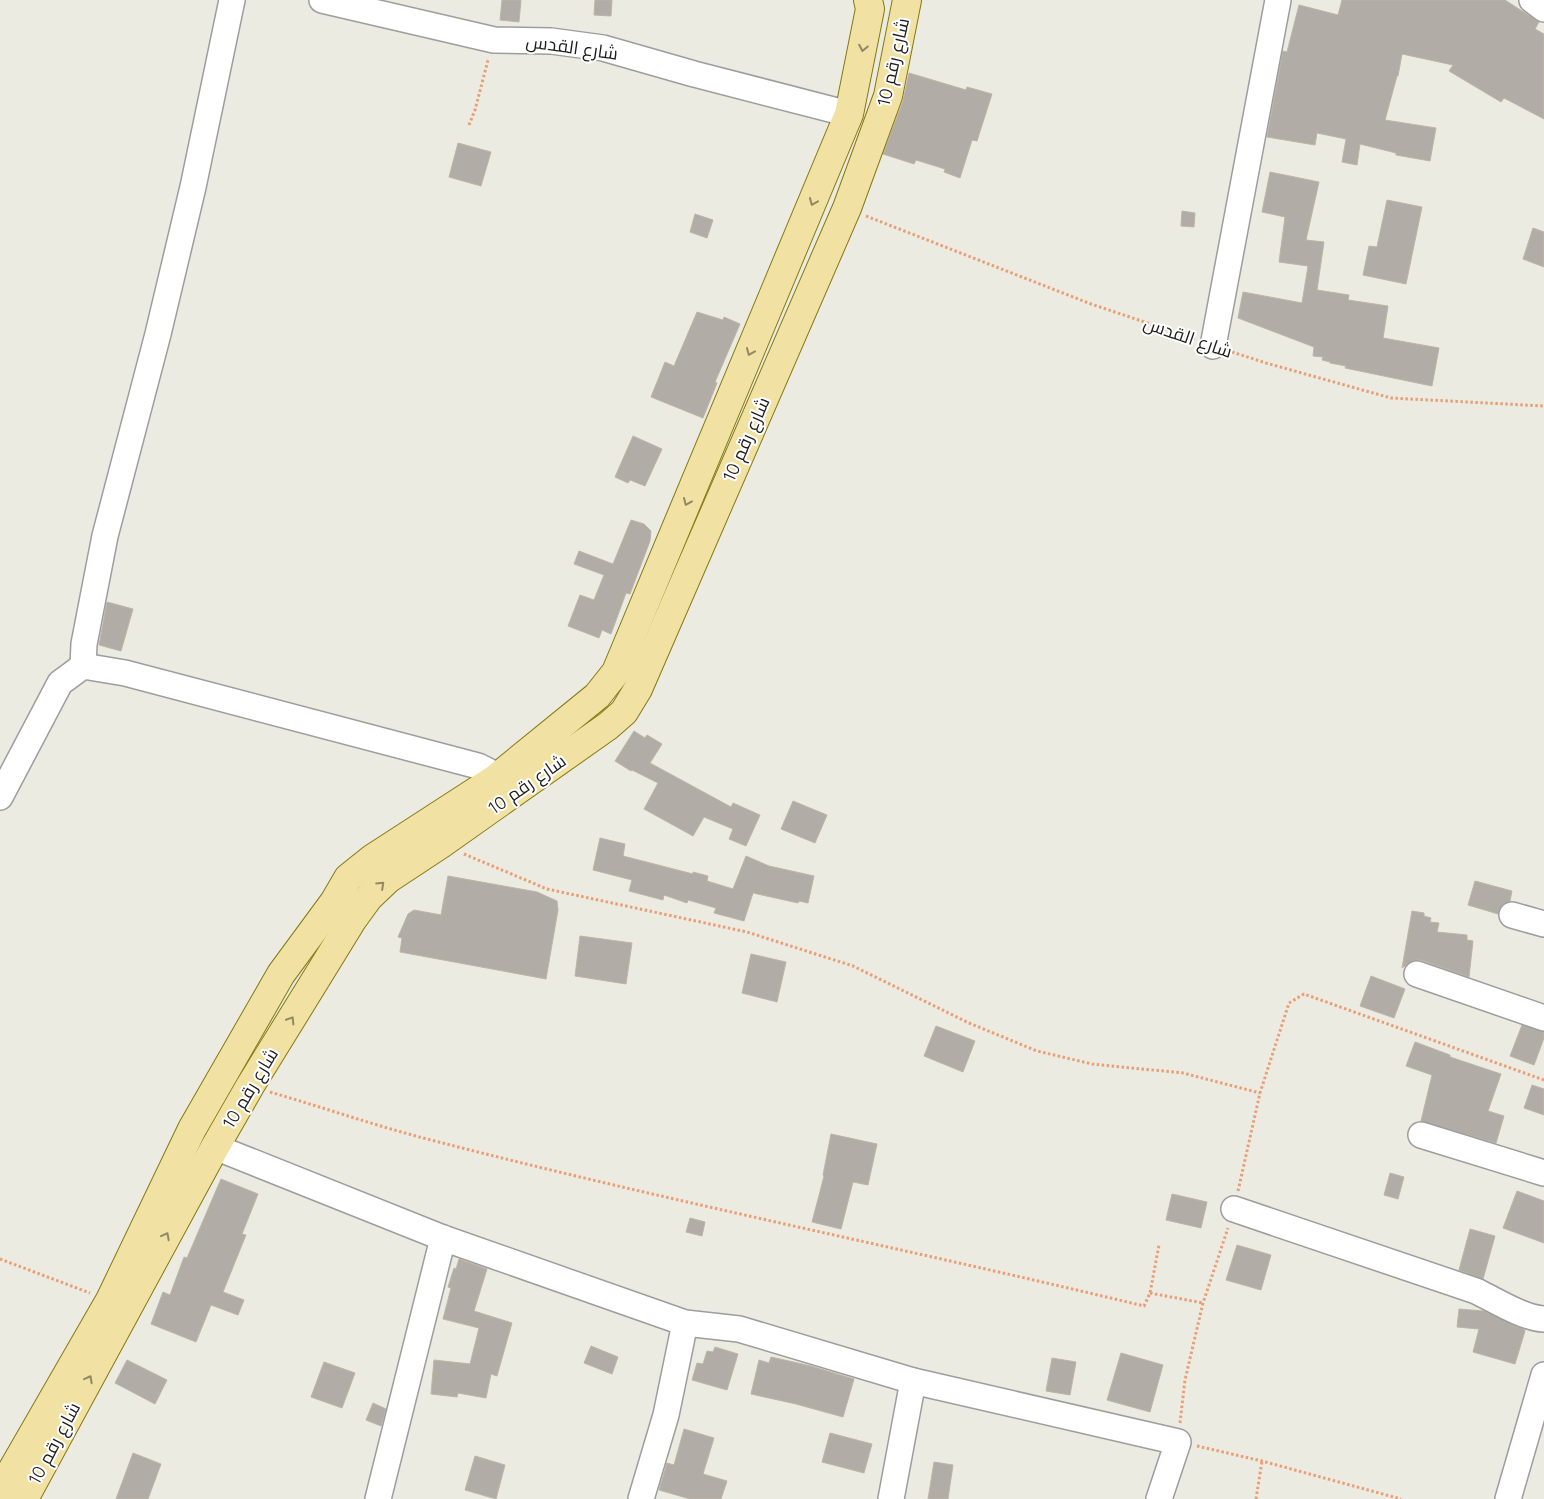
<svg xmlns="http://www.w3.org/2000/svg" width="1544" height="1499" font-family="Quicksand,Cairo,sans-serif">
<rect width="100%" height="100%" fill="#ecebe2"/>
<!-- building -->
<g fill="#b1ada6" stroke="#bcb5a7">
<path d="M502,0H521L519,22L500,20Z"/>
<path d="M595,0H612L611,16L594,15Z"/>
<path d="M1342,0H1505L1539,22L1535,29L1544,34V119L1504,98L1501,102L1449,71L1453,65L1402,54L1398,76H1397L1385,120L1436,128L1430,161L1396,155V153L1360,144L1357,165L1342,162L1346,139L1317,133L1315,145L1267,137L1283,51L1287,52L1299,5L1338,15Z"/>
<path d="M909,73L966,90L967,87L992,94L977,141L972,140L960,178L944,172L945,169L916,160L914,164L883,154L903,101Z"/>
<path d="M458,143L491,152L481,186L449,177Z"/>
<path d="M1270,172L1319,182L1306,240L1324,242L1317,290L1349,295L1348,300L1388,306L1383,338L1439,348L1432,386L1345,368L1346,366L1330,363V362L1322,360L1323,357L1313,356L1314,347L1238,318L1243,292L1302,303L1308,266L1279,262L1285,217L1262,212Z"/>
<path d="M1387,200L1422,207L1406,284L1363,275L1369,246L1377,247Z"/>
<path d="M1182,211L1195,213L1194,227L1181,226Z"/>
<path d="M695,214L713,220L707,238L690,232Z"/>
<path d="M1533,228L1544,232V267L1523,259Z"/>
<path d="M697,312L723,320L724,317L740,324L715,382L717,383L703,418L651,397L665,362L674,366Z"/>
<path d="M633,436L662,449L645,486L630,480L628,483L615,477Z"/>
<path d="M631,520L644,524L651,531L650,541L630,594L626,593L611,634L602,630L599,638L568,626L580,595L594,600L604,575L574,564L579,551L613,564Z"/>
<path d="M107,602L133,609L121,651L99,645Z"/>
<path d="M634,731L645,738L647,735L662,744L650,763L731,807L733,803L760,815L746,846L729,839L733,829L704,817L693,836L644,809L658,783L632,770L631,771L615,761Z"/>
<path d="M793,801L827,815L815,843L781,829Z"/>
<path d="M600,838L625,844L623,856L693,874V872L708,876L707,881L733,889L746,856L769,866L814,876L808,903L799,901L798,903L753,893L744,921L714,913L716,908L688,900L687,903L664,895L663,900L629,891L632,880L593,870Z"/>
<path d="M448,876L537,892L557,901L558,910L546,979L400,952L402,938L398,937L408,914L414,910L441,915Z"/>
<path d="M1475,881L1512,891L1510,901L1502,905L1498,914L1468,905Z"/>
<path d="M1412,911L1424,913V916L1431,918L1430,922L1439,923L1437,932L1467,935V940L1473,941L1469,977L1421,960H1414L1402,968Z"/>
<path d="M580,936L632,943L626,984L575,976Z"/>
<path d="M751,954L786,962L777,1002L742,993Z"/>
<path d="M1371,976L1405,989L1394,1018L1360,1006Z"/>
<path d="M1522,1025L1544,1032V1038L1534,1065L1510,1056Z"/>
<path d="M936,1026L975,1041L963,1072L924,1056Z"/>
<path d="M1415,1042L1450,1055V1057L1501,1074L1488,1111L1504,1116L1496,1143L1421,1121L1432,1075L1406,1066Z"/>
<path d="M1532,1085L1544,1089V1115L1524,1108Z"/>
<path d="M831,1134L877,1144L868,1185L853,1182L841,1229L812,1222L824,1176L823,1175Z"/>
<path d="M1390,1173L1404,1177L1398,1199L1384,1195Z"/>
<path d="M221,1179L258,1194L242,1234L246,1235L223,1292L244,1300L238,1315L211,1305L196,1342L151,1324L163,1292L170,1295L184,1257L187,1258Z"/>
<path d="M1517,1191L1544,1201V1243L1503,1228Z"/>
<path d="M1172,1194L1207,1202L1201,1228L1166,1220Z"/>
<path d="M690,1218L705,1222L702,1236L686,1232Z"/>
<path d="M1470,1229L1495,1236L1483,1279L1459,1270Z"/>
<path d="M1237,1245L1271,1255L1261,1290L1226,1280Z"/>
<path d="M459,1259L487,1269L474,1311L512,1323L497,1376L491,1374L486,1398L458,1393L457,1397L431,1394L434,1360L470,1364L479,1328L443,1319L451,1288L448,1287L454,1268L456,1269Z"/>
<path d="M1459,1309L1484,1311L1524,1329L1525,1331L1515,1364L1473,1352L1479,1329L1457,1327Z"/>
<path d="M591,1346L618,1357L612,1374L584,1363Z"/>
<path d="M715,1347L738,1354L727,1390L692,1380L697,1363L703,1364L707,1351L713,1352Z"/>
<path d="M1121,1353L1163,1365L1150,1412L1107,1400Z"/>
<path d="M771,1357L811,1366L854,1379L843,1417L796,1404L751,1394L759,1360L769,1363Z"/>
<path d="M1052,1358L1076,1362L1070,1395L1046,1391Z"/>
<path d="M127,1360L167,1380L155,1404L115,1383Z"/>
<path d="M324,1362L355,1373L342,1408L311,1397Z"/>
<path d="M373,1403L386,1409L381,1426L366,1420Z"/>
<path d="M684,1429L714,1438L703,1474L727,1481L721,1499H690L659,1490L667,1463L674,1465Z"/>
<path d="M830,1433L872,1444L864,1473L822,1462Z"/>
<path d="M133,1453L161,1464L148,1499H116Z"/>
<path d="M475,1456L505,1465L496,1499L465,1490Z"/>
<path d="M934,1462L953,1465L948,1499H928Z"/>
</g>
<g fill="none" stroke-linecap="round" stroke-linejoin="round">
<!-- minor casing -->
<g stroke="#9d9d9d" stroke-width="28">
<g id="minor">
<path d="M322,0L494,40L551,41L603,48L694,74L849,114"/>
<path d="M1532,0L1544,9"/>
<path d="M1213,346L1278,0"/>
<path d="M83,666L84,644L105,536L158,334L193,187L232,0"/>
<path d="M0,797L60,683L83,666L125,673L478,766L488,771L495,779"/>
<path d="M1512,915L1544,924"/>
<path d="M1417,974L1544,1018"/>
<path d="M1421,1135L1544,1173"/>
<path d="M215,1147L443,1238L685,1323L739,1329L913,1381L891,1499"/>
<path d="M1234,1209L1476,1291C1495,1300 1523,1318 1544,1319"/>
<path d="M913,1381L1178,1442L1159,1499"/>
<path d="M378,1499L443,1238"/>
<path d="M641,1499L666,1415L685,1323"/>
<path d="M1508,1499L1544,1375"/>
</g>
</g>
<!-- major casing -->
<g stroke="#837910" stroke-width="30">
<g id="major">
<path d="M0,1491L110,1300L192,1129L281,974L334,902L348,878L373,858L495,779L597,696L616,672L849,114L870,9L868,0"/>
<path d="M24,1499L215,1147L250,1086L353,919L369,897L388,879L441,844L608,726L624,712L638,689L847,208L888,96L907,0"/>
</g>
</g>
<!-- path -->
<g stroke="#e99e76" stroke-width="3" stroke-dasharray="2.5 2.5" stroke-linecap="butt">
<path d="M469,125L475,110L488,60"/>
<path d="M866,216L1091,304L1195,339"/>
<path d="M1232,352L1266,363L1391,398L1544,406"/>
<path d="M464,854L547,889L747,932L853,966L969,1023L1037,1051L1092,1064L1183,1073L1260,1093"/>
<path d="M270,1092C325,1108 379,1127 435,1141C670,1202 908,1249 1144,1306L1150,1293L1159,1245"/>
<path d="M1238,1191L1260,1093L1289,1003L1304,994L1544,1080"/>
<path d="M0,1259L90,1293"/>
<path d="M1150,1293L1203,1303"/>
<path d="M1180,1423L1185,1380L1203,1303L1228,1228"/>
<path d="M1197,1446L1262,1461L1401,1499"/>
<path d="M1256,1499L1262,1461"/>
</g>
<!-- minor -->
<use href="#minor" stroke="#fff" stroke-width="25"/>
<!-- major -->
<use href="#major" stroke="#f1e2a3" stroke-width="28"/>
</g>
<!-- one-way arrows -->
<defs><path id="oneway-chevron" d="M-2-3.5L2.5 0L-2 3.5" fill="none" stroke-width="1.6" stroke-linecap="round" stroke-linejoin="round" transform="scale(1.25)"/></defs>
<g stroke="#918966">
<use href="#oneway-chevron" transform="translate(863 48) rotate(101)"/>
<use href="#oneway-chevron" transform="translate(813 202) rotate(113)"/>
<use href="#oneway-chevron" transform="translate(750 352) rotate(113)"/>
<use href="#oneway-chevron" transform="translate(687 502) rotate(113)"/>
<use href="#oneway-chevron" transform="translate(381 885) rotate(-43)"/>
<use href="#oneway-chevron" transform="translate(291 1020) rotate(-58)"/>
<use href="#oneway-chevron" transform="translate(166 1236) rotate(-62)"/>
<use href="#oneway-chevron" transform="translate(89 1379) rotate(-62)"/>
</g>
<g text-anchor="middle" dominant-baseline="central" stroke-width="4" stroke-linejoin="round" paint-order="stroke">
<!-- street labels -->
<g font-size="18" fill="#1c1c1c" stroke="#fff">
<text transform="translate(572 47) rotate(8)">شارع القدس</text>
<text transform="translate(893 62) rotate(-77)">شارع رقم 10</text>
<text transform="translate(1188 337) rotate(19)">شارع القدس</text>
<text transform="translate(746 439) rotate(-66)">شارع رقم 10</text>
<text transform="translate(527 784) rotate(-35)">شارع رقم 10</text>
<text transform="translate(250 1088) rotate(-59)">شارع رقم 10</text>
<text transform="translate(54 1443) rotate(-62)">شارع رقم 10</text>
</g>
</g>
</svg>
